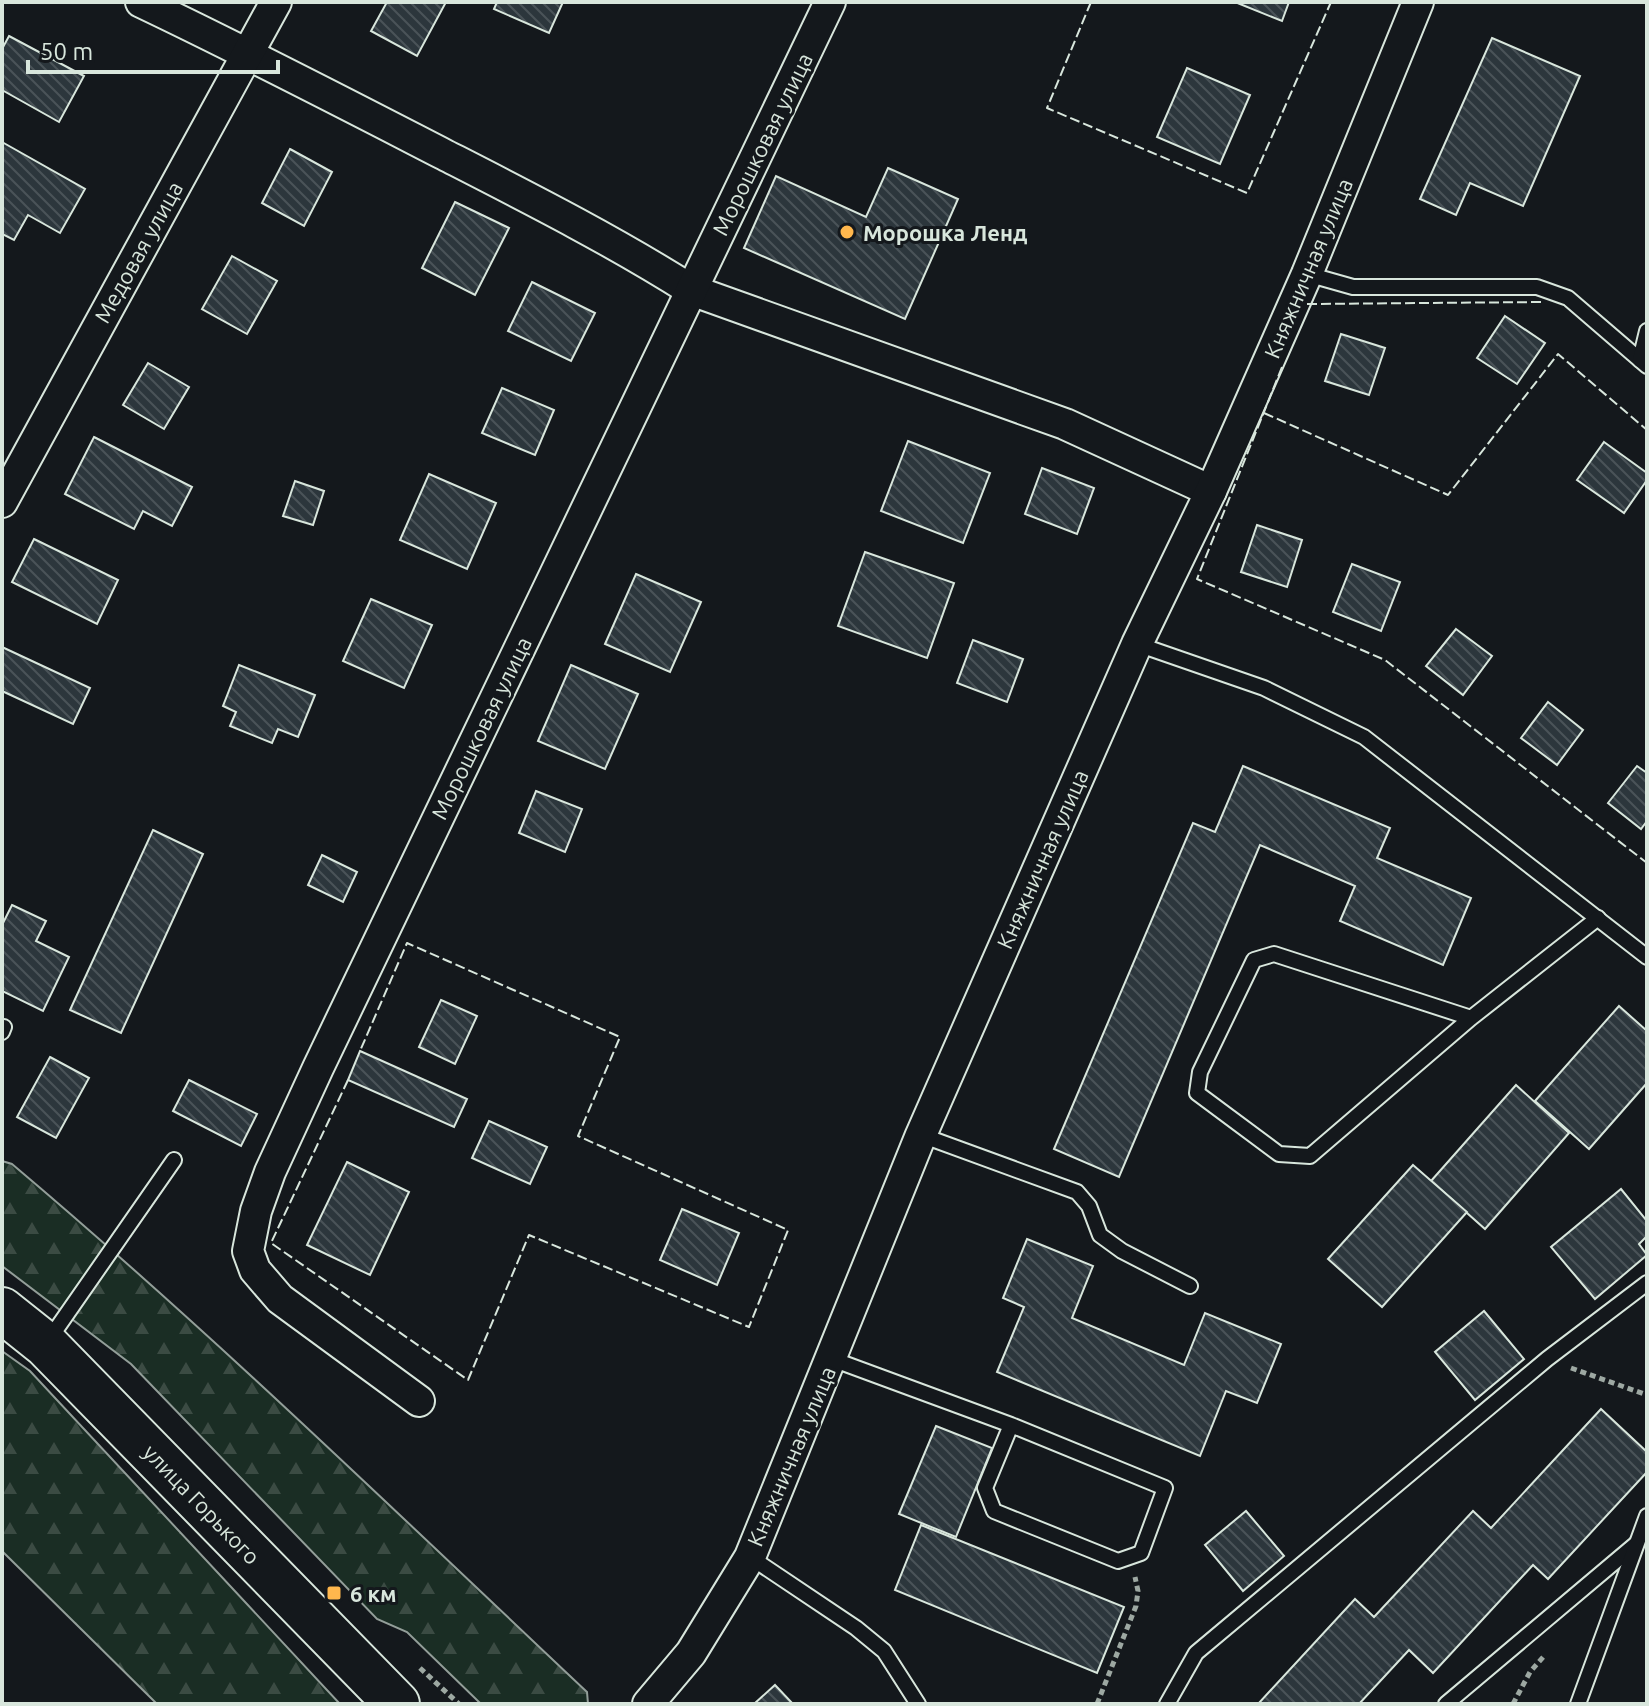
<svg xmlns="http://www.w3.org/2000/svg" width="1649" height="1706" font-family="Ubuntu,sans-serif">
<defs>
<pattern id="forest-firs" width="22" height="20" patternUnits="userSpaceOnUse" patternTransform="scale(2)"><rect width="22" height="20" fill="#1a2d24"/><path d="M5 1l3.5 6h-7zM16 11l3.5 6h-7z" fill="#3b4b43"/></pattern>
<pattern id="building-back-hatch" width="6" height="6" patternUnits="userSpaceOnUse" patternTransform="scale(2)"><rect width="6" height="6" fill="#2c363c"/><path d="M-1 5l2 2M0 0l6 6M5-1l2 2" fill="none" stroke="#4a5358"/></pattern>
</defs>
<rect width="100%" height="100%" fill="#14181c"/>
<!-- forest -->
<g fill="url(#forest-firs)" stroke="#939e99" stroke-width="2">
<path d="M2,1161L12,1164C211,1332 398,1514 587,1692L588,1704H481L407,1632L377,1619L131,1364L2,1266Z"/>
<path d="M2,1351L30,1371L340,1704H157L2,1551Z"/>
</g>
<!-- building -->
<g fill="url(#building-back-hatch)" stroke="#d8e6dc" stroke-width="2">
<path d="M387,2H446L417,56L371,31Z"/>
<path d="M497,2H563L549,33L494,9Z"/>
<path d="M1235,2H1289L1282,21Z"/>
<path d="M9,36L84,76L59,122L2,90V49Z"/>
<path d="M1492,38L1580,76L1523,206L1470,183L1456,215L1420,199Z"/>
<path d="M1187,68L1250,95L1220,164L1157,137Z"/>
<path d="M2,142L85,189L60,233L28,215L14,240L2,234Z"/>
<path d="M290,149L332,172L304,226L262,203Z"/>
<path d="M888,168L958,199L905,319L744,248L776,176L866,217Z"/>
<path d="M455,202L509,228L475,295L422,268Z"/>
<path d="M232,256L277,281L247,334L202,309Z"/>
<path d="M532,282L595,313L571,361L508,331Z"/>
<path d="M1505,316L1545,343L1517,384L1477,358Z"/>
<path d="M1341,334L1385,348L1369,395L1325,381Z"/>
<path d="M148,363L189,387L164,429L123,405Z"/>
<path d="M502,388L554,410L535,455L482,433Z"/>
<path d="M94,437L192,487L172,526L143,511L134,529L65,494Z"/>
<path d="M908,441L990,473L963,543L881,511Z"/>
<path d="M1604,442L1647,473V480L1624,513L1577,480Z"/>
<path d="M1042,468L1094,488L1077,534L1025,514Z"/>
<path d="M429,474L496,503L467,569L400,540Z"/>
<path d="M295,481L324,491L313,525L283,516Z"/>
<path d="M1257,525L1302,540L1287,587L1241,572Z"/>
<path d="M34,539L118,580L97,624L12,582Z"/>
<path d="M865,552L954,583L927,658L838,626Z"/>
<path d="M1352,564L1400,582L1381,631L1333,612Z"/>
<path d="M636,574L701,602L670,672L605,644Z"/>
<path d="M371,599L432,625L404,688L343,661Z"/>
<path d="M1456,629L1492,656L1463,695L1426,666Z"/>
<path d="M973,640L1023,659L1007,702L957,683Z"/>
<path d="M2,647L90,688L73,724L2,691Z"/>
<path d="M239,665L315,695L298,737L278,729L272,743L230,726L236,712L223,706Z"/>
<path d="M571,665L638,694L605,769L538,741Z"/>
<path d="M1548,702L1583,730L1557,765L1521,738Z"/>
<path d="M1243,766L1390,828L1377,858L1471,898L1443,965L1340,921L1355,886L1260,845L1119,1177L1054,1149L1193,823L1215,832Z"/>
<path d="M1637,766L1647,773V821L1641,829L1608,803Z"/>
<path d="M536,791L582,809L565,852L519,833Z"/>
<path d="M153,830L203,854L121,1033L70,1010Z"/>
<path d="M322,855L357,872L343,902L308,885Z"/>
<path d="M12,905L46,921L36,941L69,957L43,1011L2,991V925Z"/>
<path d="M441,1000L477,1016L455,1064L419,1047Z"/>
<path d="M1619,1006L1647,1031V1083L1589,1149L1535,1101Z"/>
<path d="M360,1051L467,1099L454,1127L348,1080Z"/>
<path d="M50,1057L89,1078L56,1138L17,1117Z"/>
<path d="M189,1080L257,1114L241,1146L173,1111Z"/>
<path d="M1516,1085L1569,1133L1485,1229L1431,1181Z"/>
<path d="M489,1121L547,1147L530,1184L472,1158Z"/>
<path d="M347,1162L409,1192L370,1275L307,1245Z"/>
<path d="M1413,1165L1467,1212L1382,1307L1328,1259Z"/>
<path d="M1621,1189L1647,1221V1236L1639,1244L1647,1255L1595,1299L1551,1247Z"/>
<path d="M682,1209L739,1233L717,1285L660,1260Z"/>
<path d="M1027,1239L1093,1266L1072,1318L1184,1365L1205,1313L1281,1344L1257,1403L1226,1391L1200,1456L997,1372L1024,1307L1003,1298Z"/>
<path d="M1484,1311L1524,1359L1475,1400L1435,1352Z"/>
<path d="M1601,1409L1647,1452V1472L1548,1579L1533,1565L1433,1673L1409,1650L1359,1704H1258L1355,1599L1374,1617L1473,1511L1491,1528Z"/>
<path d="M936,1426L992,1448L956,1537L899,1514Z"/>
<path d="M1246,1511L1284,1556L1243,1591L1205,1545Z"/>
<path d="M921,1525L1124,1607L1097,1673L895,1590Z"/>
<path d="M775,1685L793,1704H754Z"/>
</g>
<g fill="none" stroke-linecap="round" stroke-linejoin="round">
<!-- lane casing -->
<g stroke="#d8e6dc" stroke-width="18">
<g id="lane">
<path d="M1307,274L1353,287H1537L1568,298L1647,366"/>
<path d="M1640,360L1647,331"/>
<path d="M1137,644L1264,688L1364,737L1647,957"/>
<path d="M1471,1018L1274,954L1254,960L1200,1072L1197,1093L1279,1154L1310,1156L1471,1018L1598,918"/>
<path d="M2,1032L4,1027"/>
<path d="M921,1135L1077,1192L1089,1206L1100,1235L1122,1251L1190,1286"/>
<path d="M48,1341L174,1160"/>
<path d="M832,1359L1011,1425L1165,1488L1141,1553L1118,1561L994,1511L985,1488L1011,1425"/>
<path d="M750,1557L856,1628L884,1651L918,1704"/>
<path d="M1167,1704L1196,1653L1547,1359L1647,1283"/>
<path d="M1446,1704L1636,1544"/>
<path d="M1578,1704L1647,1516"/>
</g>
</g>
<!-- street casing -->
<g stroke="#d8e6dc" stroke-width="34">
<g id="street">
<path d="M141,2C244,51 344,103 445,155C529,198 612,240 691,290L1065,424L1211,491"/>
<path d="M2,502L276,2"/>
<path d="M419,1401L280,1299L255,1270L248,1251L256,1211L270,1172L318,1068L830,2"/>
<path d="M648,1704L691,1653L750,1557L921,1135L1137,644L1211,491L1307,274L1418,2"/>
</g>
</g>
<!-- primary casing -->
<g stroke="#d8e6dc" stroke-width="48">
<path id="primary" d="M2,1310L46,1345L397,1704"/>
</g>
<!-- path -->
<g stroke="#9da8a2" stroke-width="5" stroke-dasharray="6 4" stroke-linecap="butt">
<path d="M1571,1368L1647,1395"/>
<path d="M420,1668L459,1704"/>
<path d="M1097,1704L1136,1606L1138,1591L1135,1577"/>
<path d="M1513,1704L1530,1672L1545,1655"/>
</g>
<!-- lane -->
<use href="#lane" stroke="#14181c" stroke-width="14"/>
<!-- street -->
<use href="#street" stroke="#14181c" stroke-width="30"/>
<!-- primary -->
<use href="#primary" stroke="#14181c" stroke-width="44"/>
<!-- fence -->
<g stroke="#d8e6dc" stroke-width="2" stroke-dasharray="10 4" stroke-linecap="butt">
<path d="M1091,2L1047,108L1247,193L1331,2"/>
<path d="M1307,304L1544,302"/>
<path d="M1282,367L1197,579L1385,660L1647,863"/>
<path d="M1264,413L1448,495L1558,354L1647,430"/>
<path d="M348,1080L271,1243L468,1380L529,1235L749,1327L788,1230L578,1136L620,1037L407,943L360,1051"/>
</g>
</g>
<!-- markers -->
<g fill="#ffb74d" stroke="#14181c" stroke-width="3">
<circle cx="847" cy="232" r="8"/>
<rect x="326" y="1585" width="16" height="16" rx="4"/>
</g>
<g text-anchor="middle" dominant-baseline="central" stroke-width="6" stroke-linejoin="round" paint-order="stroke">
<!-- street labels -->
<g font-size="22" fill="#d8e6dc" stroke="#14181c">
<text transform="translate(762 144) rotate(-64)">Морошковая улица</text>
<text transform="translate(138 252) rotate(-61)">Медовая улица</text>
<text transform="translate(1308 268) rotate(-67)">Княжничная улица</text>
<text transform="translate(481 728) rotate(-64)">Морошковая улица</text>
<text transform="translate(1042 859) rotate(-66)">Княжничная улица</text>
<text transform="translate(791 1456) rotate(-67)">Княжничная улица</text>
<text transform="translate(202 1504) rotate(46)">улица Горького</text>
</g>
<!-- poi labels -->
<g font-size="22" font-weight="bold" fill="#d8e6dc" stroke="#14181c" text-anchor="start">
<text x="863" y="232">Морошка Ленд</text>
<text x="350" y="1593">6 км</text>
</g>
</g>
<!-- border -->
<rect width="1649" height="1706" fill="none" stroke="#d8e6dc" stroke-width="8"/>
<!-- scale -->
<path d="M28 60v12h250v-12" fill="none" stroke="#d8e6dc" stroke-width="4"/>
<text x="40" y="60" font-size="24" fill="#d8e6dc" stroke="#14181c" stroke-width="6" paint-order="stroke">50 m</text>
</svg>
